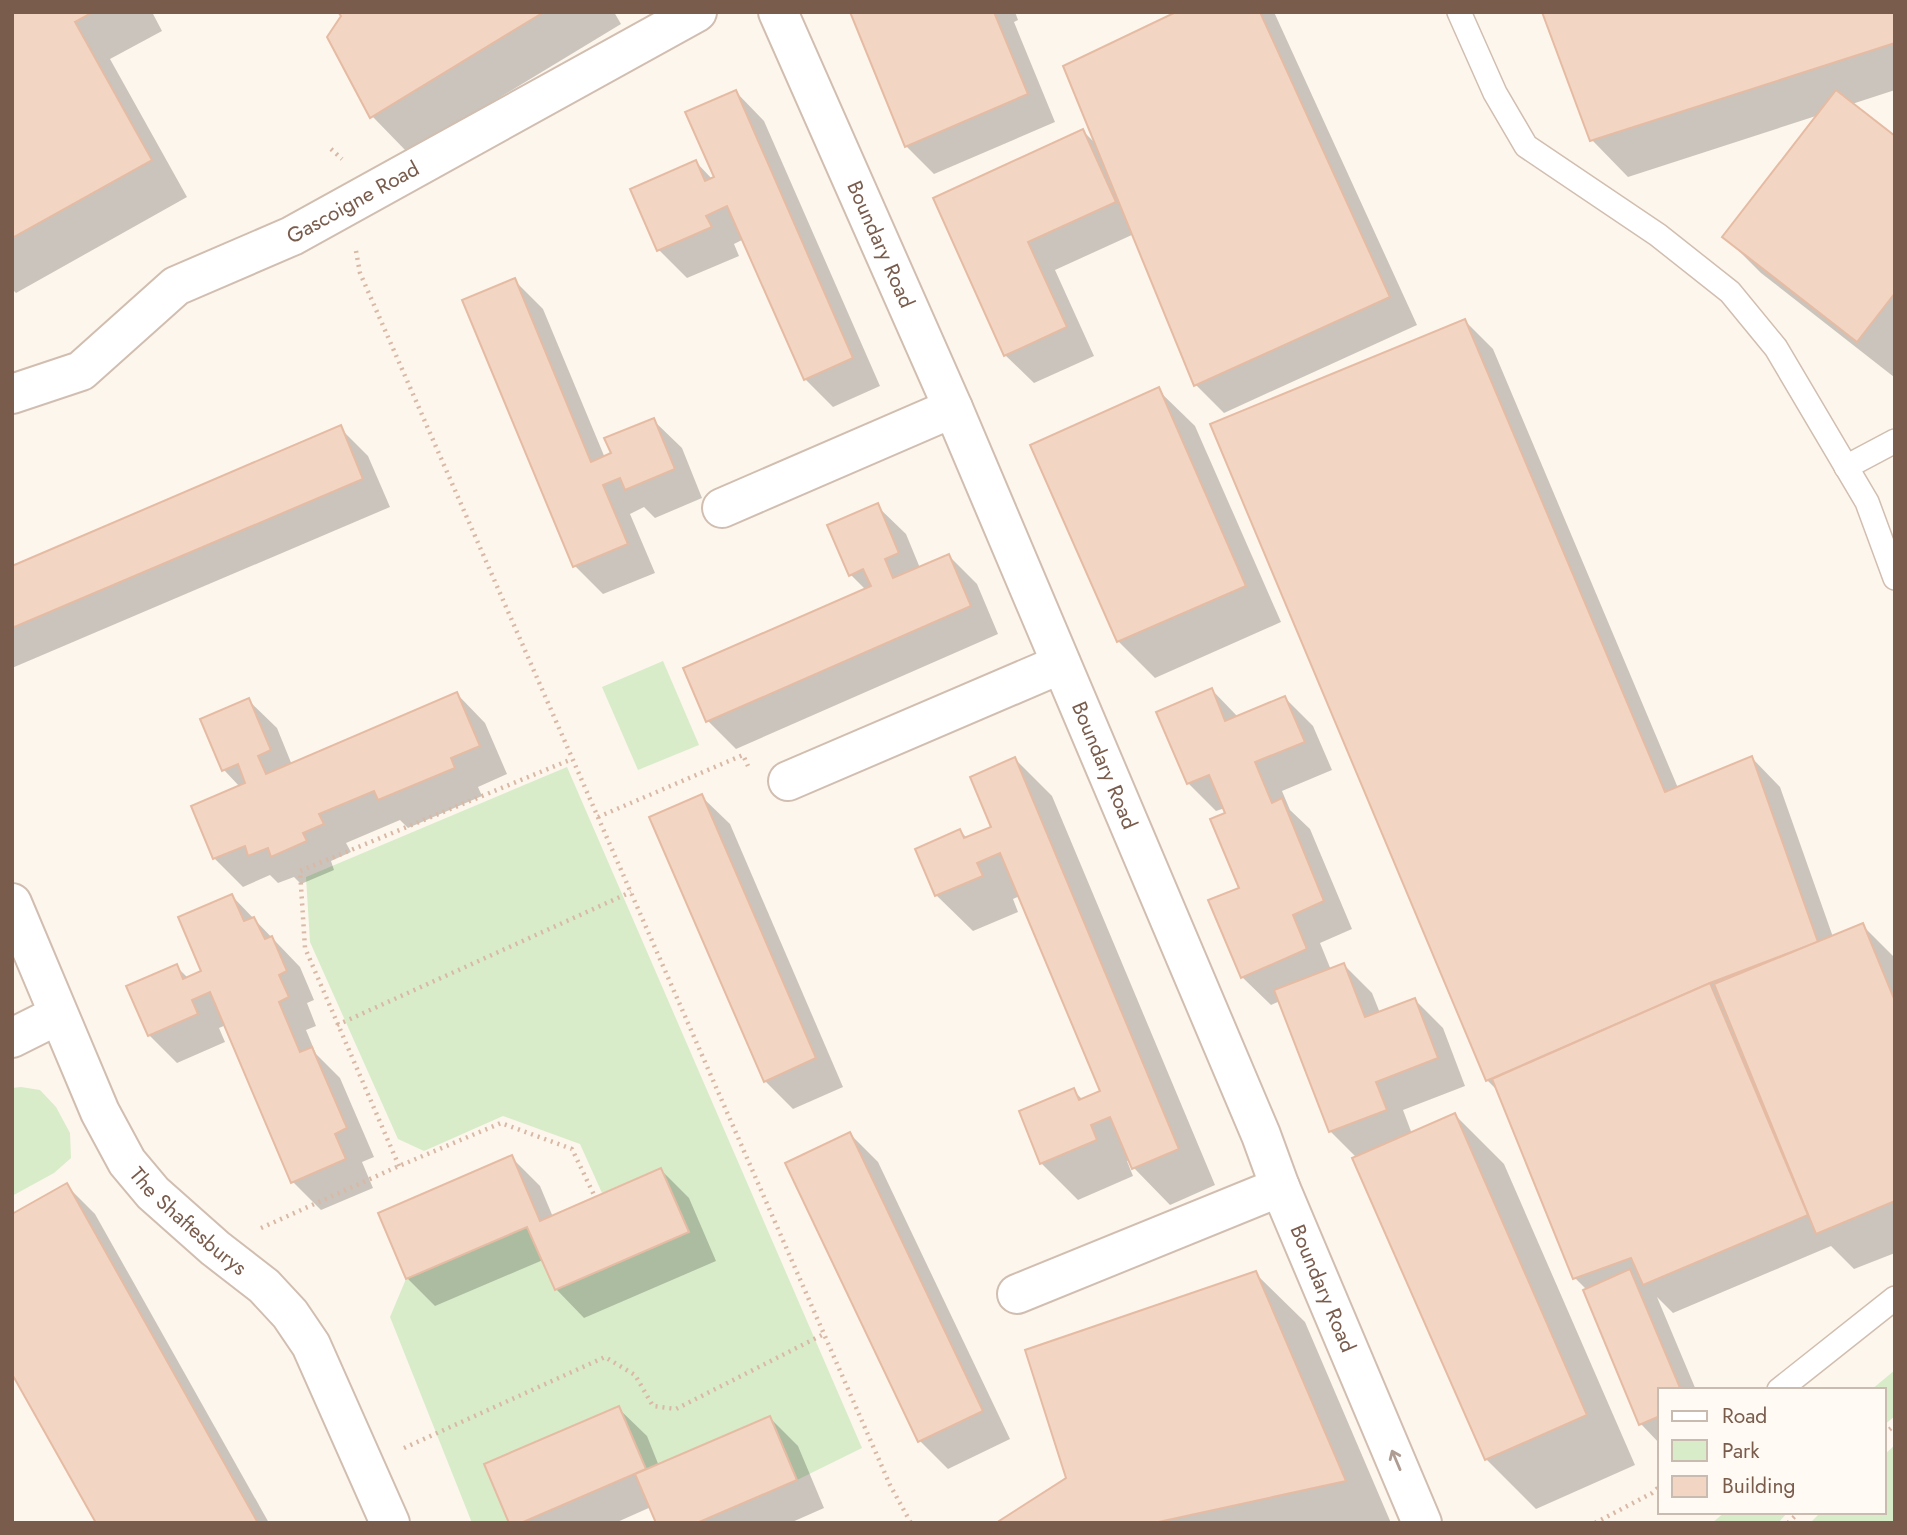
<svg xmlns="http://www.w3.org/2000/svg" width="1907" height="1535" font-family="Jost,sans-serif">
<rect width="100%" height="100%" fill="#fdf6ec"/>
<!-- green -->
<g fill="#d8ecc9">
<path d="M663,661L699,745L638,770L602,687Z"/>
<path d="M567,767L862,1448L797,1480L770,1416L521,1523H472L390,1317L406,1279L527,1227L555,1290L689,1232L661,1168L602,1193L580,1144L503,1116L424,1151L398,1139L310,942L306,877Z"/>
<path d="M21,1087L40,1090L56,1107L70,1133L71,1158L54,1173L12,1196V1088Z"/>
<path d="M1895,1370V1416L1884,1425V1390H1871Z"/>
<path d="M1895,1445V1523H1810L1821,1512H1884V1455Z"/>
<path d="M1725,1512H1788L1778,1523H1712Z"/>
</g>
<!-- shadow -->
<g fill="#0003">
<path d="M12,12H152L162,31L110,59L187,197L16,293L12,289Z"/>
<path d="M340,12H614L621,24L408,153L372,116Z"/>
<path d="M852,12H1015L1018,20L1014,22L1055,122L934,174L906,146Z"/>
<path d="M1180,12H1274L1417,325L1224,413L1196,385L1134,234L1055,270L1094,356L1034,383L1005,355L935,199L1083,131L1097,145Z"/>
<path d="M1895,12V90L1852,104L1895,138L1894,377L1761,273L1725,237L1819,115L1628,177L1592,140Z"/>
<path d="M736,92L764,121L880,386L833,407L805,379L744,239L734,244L739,256L687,278L659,250L696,162L713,180L716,178Z"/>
<path d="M514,280L543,309L605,458L613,454L653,420L682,448L702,498L655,518L644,507L630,514L655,573L603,594L575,566Z"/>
<path d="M1465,321L1493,349L1678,788L1752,758L1780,787L1833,937L1862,925L1895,958V1253L1854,1269L1831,1246L1673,1313L1657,1297L1696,1390H1660V1444L1641,1424L1587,1290L1575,1278L1499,1092L1487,1080Z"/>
<path d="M1158,390L1195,426L1281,622L1155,678L1118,641Z"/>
<path d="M340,428L368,456L390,507L12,668V568Z"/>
<path d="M877,506L906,534L920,568L949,556L977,584L998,634L736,749L708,721L866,590L851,575Z"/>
<path d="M1212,690L1238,717L1285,698L1313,726L1332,770L1282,791L1290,810L1310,829L1352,929L1320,943L1331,970L1344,965L1372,993L1380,1013L1415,1000L1443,1028L1465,1086L1403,1110L1412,1134L1455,1115L1504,1164L1635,1465L1536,1509L1486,1459L1357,1158L1330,1131L1280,1001L1271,1005L1242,977L1241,889L1228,814L1225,808L1216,811L1188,783Z"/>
<path d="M457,694L485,723L507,774L478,787L482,796L408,828L400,820L346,843L351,852L331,861L334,870L301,884L294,877L278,883L270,875L243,887L214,858L240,787L224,770L248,700L277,728L292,765Z"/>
<path d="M1015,759L1052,796L1215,1185L1170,1205L1134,1168L1130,1160L1127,1161L1133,1176L1078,1200L1041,1163L1073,1090L1083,1100L1103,1092L1020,896L1013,899L1018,912L973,931L936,895L960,831L968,839L993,828Z"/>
<path d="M701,796L730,824L843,1087L793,1109L765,1081Z"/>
<path d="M232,896L300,967L314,1000L307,1003L316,1026L306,1030L316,1054L340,1078L374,1157L362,1162L373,1188L321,1210L293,1182L226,1025L219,1028L225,1042L177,1063L149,1035L176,966L189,979L203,972Z"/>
<path d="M850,1134L878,1162L1010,1439L948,1469L920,1441Z"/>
<path d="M511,1157L540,1186L553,1217L661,1170L689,1198L716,1261L584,1318L556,1289L543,1260L435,1306L407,1278Z"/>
<path d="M66,1185L95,1214L269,1523H98Z"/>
<path d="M1255,1273L1305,1322L1391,1523H999L1068,1479Z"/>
<path d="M618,1408L647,1436L659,1466L770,1418L798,1446L824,1508L790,1523H658L651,1507L615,1523H511Z"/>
</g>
<!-- building -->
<g fill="#f3d5c3" stroke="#e6bba3" stroke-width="2">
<path d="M12,12H93L75,22L152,160L12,238Z"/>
<path d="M338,12H544L370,118L327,37L341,16Z"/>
<path d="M850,12H994L1028,94L905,147Z"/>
<path d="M1176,12H1260L1390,297L1194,386L1063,66Z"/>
<path d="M1542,12H1895V43L1590,141Z"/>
<path d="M736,90L853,358L804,380L727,206L706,216L712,227L657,251L630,189L696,160L705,181L714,177L685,112Z"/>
<path d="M1836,90L1895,136V293L1857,342L1722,237Z"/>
<path d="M1083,129L1116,202L1028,242L1067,327L1004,356L933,198Z"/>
<path d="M515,278L591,462L611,453L604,438L654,418L675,469L625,490L620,478L603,485L628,544L573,567L462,300Z"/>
<path d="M1465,319L1665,792L1752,756L1818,942L1710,983L1486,1081L1210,424Z"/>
<path d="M1159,387L1246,586L1117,642L1030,445Z"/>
<path d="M341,425L363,479L12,628V566Z"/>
<path d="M878,503L899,553L885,559L893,578L949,554L971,606L706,722L683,668L871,586L863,569L849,576L827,525Z"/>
<path d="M1212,688L1225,721L1285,696L1305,742L1255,762L1272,803L1282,798L1324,901L1293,915L1307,949L1241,978L1208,900L1239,888L1210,819L1225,813L1209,775L1187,784L1156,712Z"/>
<path d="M457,692L480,746L451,758L455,768L378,800L374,791L319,814L324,824L303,833L307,841L271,857L268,848L248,856L245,846L213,859L191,806L245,783L238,764L222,771L200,719L249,698L271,750L258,756L266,774Z"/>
<path d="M1015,757L1179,1149L1132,1169L1110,1117L1091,1125L1097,1140L1040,1164L1019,1111L1074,1088L1079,1100L1100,1091L1000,853L977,863L983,876L935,896L915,849L960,829L964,838L991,827L970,777Z"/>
<path d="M702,794L816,1058L764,1082L649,817Z"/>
<path d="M232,894L244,921L254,917L265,939L272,936L287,971L279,975L289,997L279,1002L300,1052L312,1047L347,1128L335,1134L346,1159L291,1183L210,992L192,1000L198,1014L148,1036L126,986L177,964L183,979L201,971L178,917Z"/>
<path d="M1863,923L1895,1001V1201L1816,1234L1714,984Z"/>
<path d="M1344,963L1365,1017L1415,998L1438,1058L1376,1082L1387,1110L1329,1132L1274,990Z"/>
<path d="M1710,983L1808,1215L1643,1285L1631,1258L1573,1279L1492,1079Z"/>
<path d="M1455,1113L1587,1415L1485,1460L1352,1158Z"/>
<path d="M850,1132L983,1411L918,1442L785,1163Z"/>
<path d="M512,1155L540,1221L661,1168L689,1232L555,1290L527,1227L406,1279L378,1213Z"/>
<path d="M67,1183L258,1523H96L12,1374V1214Z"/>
<path d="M1630,1269L1681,1390H1660V1416L1639,1425L1583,1290Z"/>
<path d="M1256,1271L1346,1481L1154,1523H996L1066,1478L1025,1350Z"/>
<path d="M619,1406L646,1469L521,1523H509L484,1464Z"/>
<path d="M770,1416L797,1480L697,1523H656L635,1474Z"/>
</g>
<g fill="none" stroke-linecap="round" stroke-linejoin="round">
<!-- service casing -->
<g stroke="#d1beb0" stroke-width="26">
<g id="service">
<path d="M1459,12L1495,93L1526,146L1658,235L1730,292L1776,348L1867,502L1895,578"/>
<path d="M1846,467L1895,441"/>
<path d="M1779,1390L1895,1298"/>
</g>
</g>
<!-- minor casing -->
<g stroke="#d1beb0" stroke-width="42">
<g id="minor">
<path id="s1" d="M778,12L953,408L1261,1135L1280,1187L1422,1523"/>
<path d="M722,508L953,408"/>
<path d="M788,781L1061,664"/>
<path id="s2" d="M12,903L100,1112L127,1162L153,1193L215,1248L264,1286L290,1314L311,1345L390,1523"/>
<path d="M12,1038L58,1015"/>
<path d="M1017,1294L1280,1187"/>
</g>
</g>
<!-- tertiary casing -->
<g stroke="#d1beb0" stroke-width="42">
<g id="tertiary">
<path id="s3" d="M12,394L81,371L176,286L292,236L697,12"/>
</g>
</g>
<!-- path -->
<g stroke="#d9b8a5" stroke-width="4.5" stroke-dasharray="2 5" stroke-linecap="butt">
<path d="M331,149L342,159"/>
<path d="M356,251L360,273L890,1485L911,1523"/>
<path d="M598,817L743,755L748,766"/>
<path d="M337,1025L631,892"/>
<path d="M399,1166L305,948L300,871L572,759"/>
<path d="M261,1228L399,1166L501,1123L572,1149L595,1197"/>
<path d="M1884,1434L1895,1425"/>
<path d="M404,1448L605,1357L635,1375L653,1406L676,1409L824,1334"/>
<path d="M1595,1523L1652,1493L1660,1486"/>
<path d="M1788,1523L1799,1512"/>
</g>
<!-- service -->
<use href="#service" stroke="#fff" stroke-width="23"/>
<!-- minor -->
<use href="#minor" stroke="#fff" stroke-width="38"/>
<!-- tertiary -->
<use href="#tertiary" stroke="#fff" stroke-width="38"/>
</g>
<!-- one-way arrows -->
<defs><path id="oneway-shaft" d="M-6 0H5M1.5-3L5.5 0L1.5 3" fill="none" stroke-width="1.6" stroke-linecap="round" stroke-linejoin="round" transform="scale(1.75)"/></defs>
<use stroke="#af9d94" href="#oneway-shaft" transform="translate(1396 1460) rotate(-113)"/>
<g text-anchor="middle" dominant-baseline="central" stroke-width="6" stroke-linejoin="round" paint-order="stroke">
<!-- street labels -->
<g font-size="21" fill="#7a5c4d" stroke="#fffaf3">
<text stroke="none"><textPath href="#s3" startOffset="396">Gascoigne Road</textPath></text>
<text stroke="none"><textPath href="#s1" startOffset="254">Boundary Road</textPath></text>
<text stroke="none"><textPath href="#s1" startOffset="821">Boundary Road</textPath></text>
<text stroke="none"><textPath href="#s2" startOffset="369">The Shaftesburys</textPath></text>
<text stroke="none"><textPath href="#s1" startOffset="1388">Boundary Road</textPath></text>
</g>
</g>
<!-- border -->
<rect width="1907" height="1535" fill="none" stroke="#7a5c4d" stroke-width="28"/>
<!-- legend -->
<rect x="1658" y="1388" width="228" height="126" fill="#fffaf3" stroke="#cabbb1" stroke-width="2"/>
<rect x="1672" y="1411" width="35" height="10" fill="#ffffff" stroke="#cabbb1" stroke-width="2"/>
<text x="1722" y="1423" font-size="21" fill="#7a5c4d">Road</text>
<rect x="1672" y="1440" width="35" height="21" fill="#d8ecc9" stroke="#cabbb1" stroke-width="2"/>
<text x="1722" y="1458" font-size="21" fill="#7a5c4d">Park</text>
<rect x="1672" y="1476" width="35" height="21" fill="#f3d5c3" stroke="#cabbb1" stroke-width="2"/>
<text x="1722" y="1493" font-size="21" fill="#7a5c4d">Building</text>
</svg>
